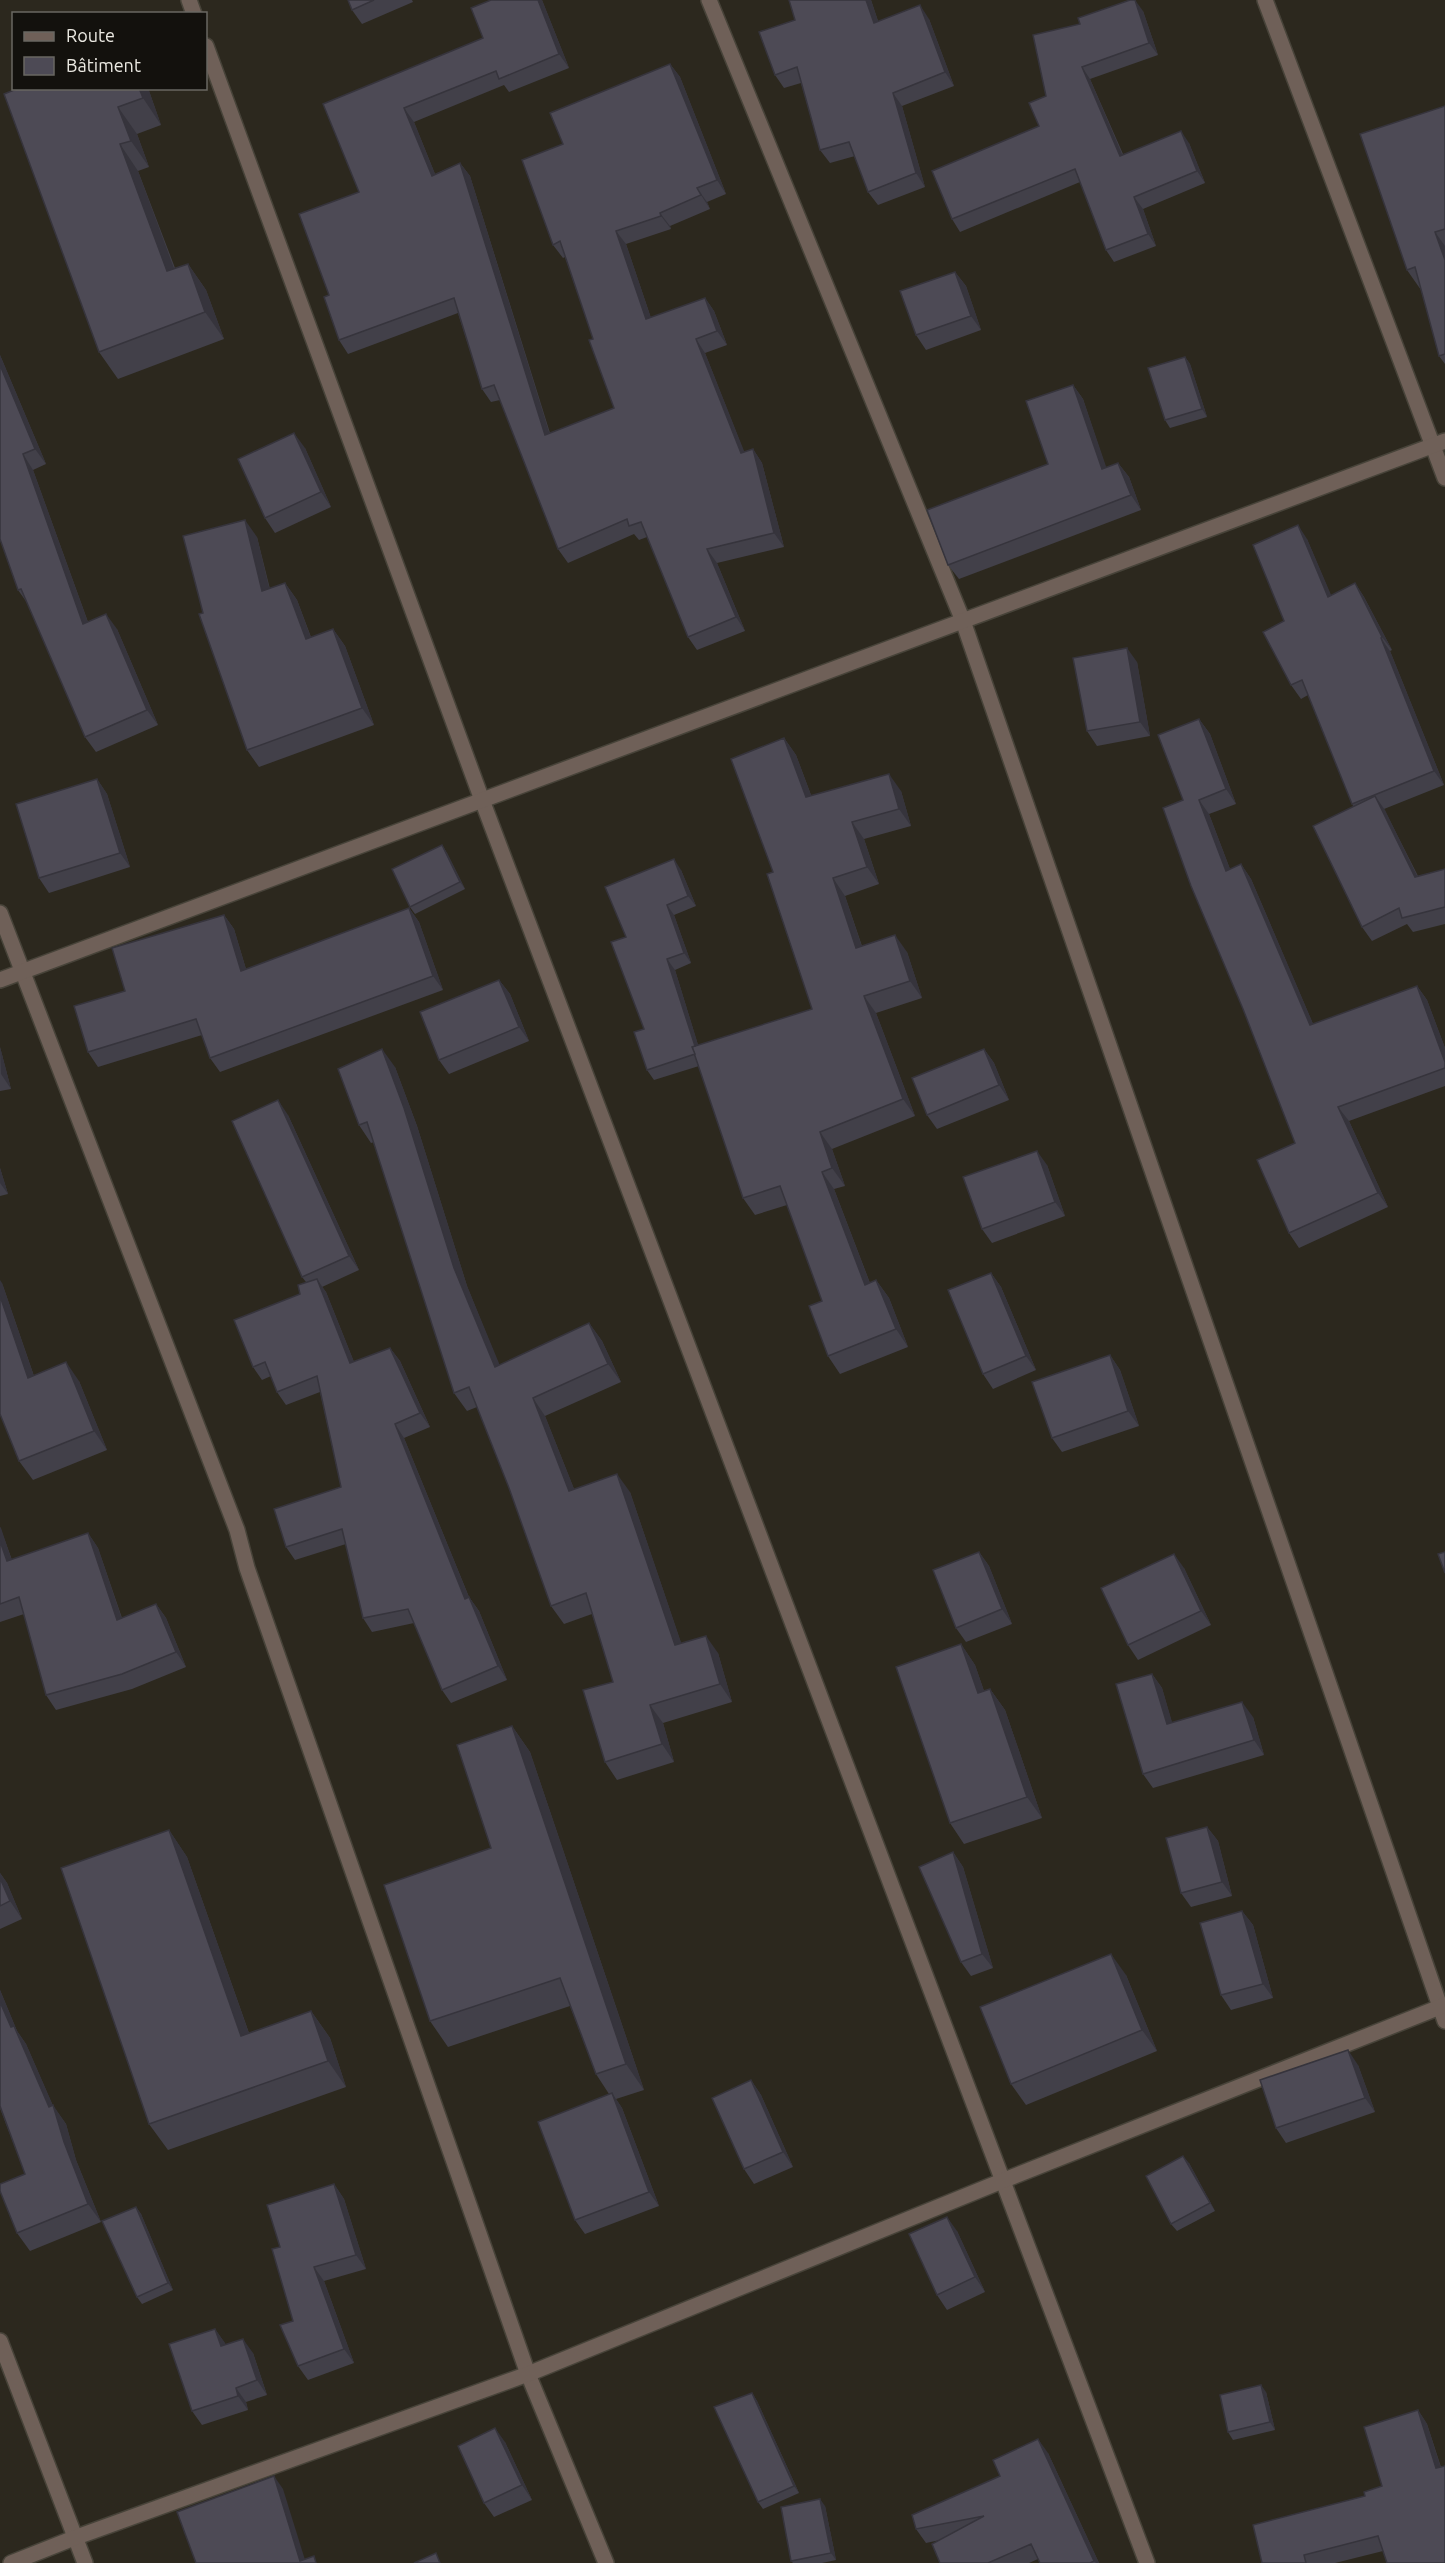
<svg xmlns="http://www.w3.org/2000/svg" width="1445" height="2563" font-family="Ubuntu,sans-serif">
<rect width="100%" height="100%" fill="#2c281e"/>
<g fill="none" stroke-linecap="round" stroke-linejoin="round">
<!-- minor casing -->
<g stroke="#474339" stroke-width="18">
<g id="minor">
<path d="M189,0L194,14"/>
<path d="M709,0L963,621L1445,2021"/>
<path d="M1265,0L1445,478"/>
<path d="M206,46L482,800L1147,2563"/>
<path d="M0,913L237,1530L247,1568L528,2374L606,2563"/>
<path d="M0,980L1445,441"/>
<path d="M0,2341L85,2563"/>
<path d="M11,2563L74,2538L528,2374L1002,2181L1445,2005"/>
</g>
</g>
<!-- minor -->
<use href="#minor" stroke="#6f6058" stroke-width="15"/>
</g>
<!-- wall -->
<g fill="#424049">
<path d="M348,0H412L413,2L362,24L352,10Z"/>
<path d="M491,0H542L569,68L509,92L504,85L414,122L435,174L460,163L470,176L550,433L614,408L593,339L565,257L563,258L553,245L563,144L670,64L680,77L726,194L707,202L710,209L670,226L671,229L626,244L651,318L705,298L714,311L727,345L705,353L744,452L753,449L762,463L784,547L717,563L745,631L697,650L688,637L647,537L639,540L634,534L568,563L558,549L500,400L491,402L482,389L458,313L348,354L339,340L329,295L359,192L323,104L483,38Z"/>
<path d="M871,0L878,21L929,19L954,86L902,106L925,187L878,205L868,192L855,156L830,163L820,150L801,83L784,88L775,75Z"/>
<path d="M1143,11L1158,55L1090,79L1123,154L1189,143L1205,183L1143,209L1156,246L1114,262L1106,250L1080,182L960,232L952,219L1039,126L1046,96L1080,24Z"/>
<path d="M148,88L161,125L137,134L149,167L138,171L175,268L188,264L206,290L224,339L118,379L99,352L4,94Z"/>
<path d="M1445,106V364L1439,356L1421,290L1407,270Z"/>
<path d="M955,272L966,286L981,330L926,350L916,335Z"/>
<path d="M0,355L46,464L33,470L88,622L117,629L158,725L96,752L85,737L28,604L18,590Z"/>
<path d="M1185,357L1190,364L1207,417L1170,428L1165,420Z"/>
<path d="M1073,385L1083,399L1106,468L1118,463L1129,477L1141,510L959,579L948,565L1048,464Z"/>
<path d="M305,448L331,507L275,533L265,518Z"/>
<path d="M257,537L270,589L285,583L297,600L311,637L333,629L345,646L374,725L259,767L247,750L203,613Z"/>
<path d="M1307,539L1331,596L1355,583L1364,597L1392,650L1390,651L1444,785L1384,809L1418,876L1445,869V924L1413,932L1407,924L1372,941L1362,927L1353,806L1308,695L1301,699L1291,685L1284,621Z"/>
<path d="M1137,662L1150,736L1097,746L1087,731Z"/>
<path d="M1199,719L1210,734L1236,804L1209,814L1230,869L1241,864L1251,879L1313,1024L1417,986L1427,1000L1445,1048V1086L1349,1121L1388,1207L1299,1248L1289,1233L1295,1143L1183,800Z"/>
<path d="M784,738L796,755L811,795L901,791L911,826L864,839L879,884L845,896L862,946L907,952L922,998L876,1013L915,1116L832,1149L845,1186L834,1189L870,1283L876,1280L889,1298L908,1347L840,1374L828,1356L822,1301L787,1205L755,1215L743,1198L699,1066L654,1080L647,1070L644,1029L626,937L681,870L696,906L674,915L691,963L675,970L698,1045L812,1009L773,872Z"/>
<path d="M97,779L107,794L130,867L49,893L39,878Z"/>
<path d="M442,845L447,853L465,889L415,914L410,907Z"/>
<path d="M409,908L419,922L443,990L220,1072L210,1058L202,1035L98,1067L88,1052L125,991L224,915L234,929L246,969Z"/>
<path d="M499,980L510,994L529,1041L449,1074L439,1060Z"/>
<path d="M0,1047L11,1089L0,1091Z"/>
<path d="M984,1049L994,1063L1009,1100L937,1129L927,1115Z"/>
<path d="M395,1067L417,1126L467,1286L499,1365L589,1323L602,1341L621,1382L545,1416L574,1489L630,1492L681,1643L718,1653L732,1702L663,1723L674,1762L617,1780L605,1762L613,1682L592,1614L564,1624L551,1606L509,1488L477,1407L467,1411L454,1393L374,1142L371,1143L359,1125Z"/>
<path d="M288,1115L359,1270L322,1287L326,1292L354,1362L390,1348L400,1361L430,1427L404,1438L469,1597L479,1611L507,1680L451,1703L442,1690L414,1623L372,1632L363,1618L346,1544L295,1560L286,1547L341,1487L320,1392L286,1405L277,1392L271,1376L262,1380L253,1367L300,1294L306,1282L302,1277Z"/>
<path d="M1047,1165L1065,1216L992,1243L982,1229Z"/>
<path d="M0,1168L8,1194L0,1196Z"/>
<path d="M991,1273L1001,1287L1036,1370L993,1389L983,1374Z"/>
<path d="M2,1283L34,1376L79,1381L107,1450L33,1480L19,1461Z"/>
<path d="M1110,1355L1120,1370L1139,1426L1062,1452L1052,1438Z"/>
<path d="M0,1527L12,1560L88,1533L98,1548L122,1618L156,1604L166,1618L186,1667L132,1689L56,1710L46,1695L24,1614L0,1622Z"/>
<path d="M979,1552L989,1566L1012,1624L966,1642L956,1628Z"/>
<path d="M1184,1568L1211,1625L1138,1660L1128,1645Z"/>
<path d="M961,1644L975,1665L984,1691L990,1689L1005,1710L1042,1818L964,1844L950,1823Z"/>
<path d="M1152,1674L1162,1688L1172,1723L1253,1717L1264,1755L1153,1788L1143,1774Z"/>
<path d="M512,1726L530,1752L644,2090L616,2099L622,2108L659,2206L585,2234L575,2220L609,2094L596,2074L570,2006L448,2047L430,2021L491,1848Z"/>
<path d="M1207,1827L1218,1841L1232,1896L1191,1907L1181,1893Z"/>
<path d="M169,1830L187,1857L249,2033L311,2011L330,2038L346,2087L168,2150L149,2124Z"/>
<path d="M953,1852L963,1867L993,1968L971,1976L961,1962Z"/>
<path d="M0,1873L7,1883L22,1919L0,1929Z"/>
<path d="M1242,1911L1253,1925L1273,1998L1231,2010L1221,1995Z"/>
<path d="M1126,1975L1157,2051L1026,2105L1011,2084Z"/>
<path d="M0,1990L17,2031L26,2044L53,2106L66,2124L76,2160L101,2222L30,2251L17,2233L25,2174L0,2108Z"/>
<path d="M1358,2065L1375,2112L1286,2143L1276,2128Z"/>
<path d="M751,2080L761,2095L793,2167L754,2184L744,2169Z"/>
<path d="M1189,2163L1215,2211L1177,2231L1171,2224Z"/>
<path d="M334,2184L344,2199L366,2269L324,2281L354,2363L308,2380L298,2366L293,2321L280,2247Z"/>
<path d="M136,2207L141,2214L173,2290L142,2304L137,2297Z"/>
<path d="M957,2231L985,2292L947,2310L937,2295Z"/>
<path d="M215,2329L226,2345L253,2353L267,2395L246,2402L248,2410L202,2425L192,2411Z"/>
<path d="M1266,2392L1275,2430L1233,2440L1228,2432Z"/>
<path d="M752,2393L757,2401L799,2493L763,2509L758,2502Z"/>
<path d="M1418,2410L1427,2424L1441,2467L1383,2551L1335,2563H1262L1365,2496L1382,2486Z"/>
<path d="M505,2442L532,2500L494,2517L484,2503Z"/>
<path d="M1048,2453L1099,2563H1040L1038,2559L1029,2563H940V2540L926,2543L916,2529L1000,2476Z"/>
<path d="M825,2506L836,2560L822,2563H793L791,2561Z"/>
</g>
<!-- shaded-wall -->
<g fill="#36343c">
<path d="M538,0H542L569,68L559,54Z"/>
<path d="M866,0H871L883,36L874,23Z"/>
<path d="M1135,0L1143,11L1158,55L1149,43Z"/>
<path d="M920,5L929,19L954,86L945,72Z"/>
<path d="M670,64L680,77L726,194L717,180Z"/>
<path d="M1082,67L1090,79L1128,168L1120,156Z"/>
<path d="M139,88H148L161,125L143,98Z"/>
<path d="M893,93L902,106L925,187L916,173Z"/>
<path d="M118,107L137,134L149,167L131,141Z"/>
<path d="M404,108L414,122L441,189L432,176Z"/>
<path d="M1181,131L1189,143L1205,183L1197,171Z"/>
<path d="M120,144L138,171L185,298L167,271Z"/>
<path d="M460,163L470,176L554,448L545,435Z"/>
<path d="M697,188L707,202L710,209L701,195Z"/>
<path d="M1134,197L1143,209L1156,246L1148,234Z"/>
<path d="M660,213L670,226L671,229L661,216Z"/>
<path d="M616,231L626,244L656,333L646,319Z"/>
<path d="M1435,232L1445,246V260Z"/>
<path d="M188,264L206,290L224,339L205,312Z"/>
<path d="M955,272L966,286L981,330L971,316Z"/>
<path d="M705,298L714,311L727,345L717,331Z"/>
<path d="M696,339L705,353L750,466L741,453Z"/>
<path d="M0,355L46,464L35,449L0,365Z"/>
<path d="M1185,357L1190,364L1207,417L1202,409Z"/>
<path d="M1073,385L1083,399L1112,484L1102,469Z"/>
<path d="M294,433L305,448L331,507L321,492Z"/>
<path d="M753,449L762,463L784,547L774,533Z"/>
<path d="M23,454L33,470L94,639L83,624Z"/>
<path d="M1118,463L1129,477L1141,510L1131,495Z"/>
<path d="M245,520L257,537L274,608L262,591Z"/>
<path d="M1298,525L1307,539L1338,611L1328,597Z"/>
<path d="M707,549L717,563L745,631L736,617Z"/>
<path d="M285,583L297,600L318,657L306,639Z"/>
<path d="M1355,583L1364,597L1392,650L1382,637Z"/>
<path d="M106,614L117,629L158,725L147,710Z"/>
<path d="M333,629L345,646L374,725L362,708Z"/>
<path d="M1381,638L1390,651L1444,785L1434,771Z"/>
<path d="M1127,648L1137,662L1150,736L1140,722Z"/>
<path d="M1199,719L1210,734L1236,804L1226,789Z"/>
<path d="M784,738L796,755L818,814L806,797Z"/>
<path d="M889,774L901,791L911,826L899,809Z"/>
<path d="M97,779L107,794L130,867L120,853Z"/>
<path d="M1375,796L1385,810L1425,892L1415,877Z"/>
<path d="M1199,800L1209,814L1236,885L1226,871Z"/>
<path d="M852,822L864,839L879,884L867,867Z"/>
<path d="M442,845L447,853L465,889L460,882Z"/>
<path d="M674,859L681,870L696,906L688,896Z"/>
<path d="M1241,864L1251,879L1320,1040L1310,1025Z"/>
<path d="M833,878L845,896L868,965L856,948Z"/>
<path d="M667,905L674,915L691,963L684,953Z"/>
<path d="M409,908L419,922L443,990L433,976Z"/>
<path d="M224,915L234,929L251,986L241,971Z"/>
<path d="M895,935L907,952L922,998L910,981Z"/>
<path d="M667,959L675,970L704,1064L697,1054Z"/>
<path d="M499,980L510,994L529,1041L519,1027Z"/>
<path d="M1417,986L1427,1000L1445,1048V1062Z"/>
<path d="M864,996L876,1013L915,1116L903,1099Z"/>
<path d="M0,1047L11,1089L1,1074Z"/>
<path d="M382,1049L395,1067L417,1126L467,1286L508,1385L495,1367L454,1268Z"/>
<path d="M984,1049L994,1063L1009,1100L999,1085Z"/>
<path d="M278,1100L288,1115L359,1270L349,1256Z"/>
<path d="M1338,1107L1349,1121L1388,1207L1378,1193Z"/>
<path d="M820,1132L832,1149L845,1186L832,1168Z"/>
<path d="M1037,1151L1047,1165L1065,1216L1055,1202Z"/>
<path d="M0,1168L8,1194L0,1183Z"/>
<path d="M822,1172L834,1189L877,1302L865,1285Z"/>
<path d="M991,1273L1001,1287L1036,1370L1026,1356Z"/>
<path d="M317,1279L326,1292L360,1377L350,1363Z"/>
<path d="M0,1280L2,1283L41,1397L28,1378L0,1296Z"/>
<path d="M876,1280L889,1298L908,1347L896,1329Z"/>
<path d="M589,1323L602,1341L621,1382L608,1364Z"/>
<path d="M390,1348L400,1361L430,1427L420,1413Z"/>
<path d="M1110,1355L1120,1370L1139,1426L1128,1411Z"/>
<path d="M66,1362L79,1381L107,1450L94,1431Z"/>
<path d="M533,1398L545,1416L582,1509L569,1491Z"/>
<path d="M395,1424L404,1438L475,1612L465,1599Z"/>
<path d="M617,1474L630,1492L688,1663L675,1645Z"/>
<path d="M0,1527L1,1528L17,1576L7,1561L0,1541Z"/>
<path d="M88,1533L98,1548L127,1634L117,1620Z"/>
<path d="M979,1552L989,1566L1012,1624L1002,1609Z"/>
<path d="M1174,1554L1184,1568L1211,1625L1201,1611Z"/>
<path d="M469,1597L479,1611L507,1680L498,1666Z"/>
<path d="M156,1604L166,1618L186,1667L176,1652Z"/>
<path d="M706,1636L718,1653L732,1702L720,1684Z"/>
<path d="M961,1644L975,1665L992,1714L978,1693Z"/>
<path d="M1152,1674L1162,1688L1177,1739L1167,1724Z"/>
<path d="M990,1689L1005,1710L1042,1818L1027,1797Z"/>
<path d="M1242,1702L1253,1717L1264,1755L1254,1740Z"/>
<path d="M650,1705L663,1723L674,1762L662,1744Z"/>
<path d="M512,1726L530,1752L644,2090L626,2064Z"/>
<path d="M1207,1827L1218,1841L1232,1896L1222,1882Z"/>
<path d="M169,1830L187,1857L259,2062L241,2036Z"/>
<path d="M953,1852L963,1867L993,1968L982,1954Z"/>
<path d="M0,1873L7,1883L22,1919L10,1901L0,1878Z"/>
<path d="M1242,1911L1253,1925L1273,1998L1263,1984Z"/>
<path d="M1111,1954L1126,1975L1157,2051L1142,2030Z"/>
<path d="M0,1990L17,2031L26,2044L54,2108L53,2105L66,2124L76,2160L101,2222L88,2204L49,2107L11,2027L0,2002Z"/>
<path d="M311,2011L330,2038L346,2087L328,2061Z"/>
<path d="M1348,2050L1358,2065L1375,2112L1365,2098Z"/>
<path d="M751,2080L761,2095L793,2167L783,2152Z"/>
<path d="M612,2093L622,2108L659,2206L649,2192Z"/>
<path d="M1183,2156L1189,2163L1215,2211L1210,2203Z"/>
<path d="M334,2184L344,2199L366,2269L356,2255Z"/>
<path d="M136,2207L141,2214L173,2290L168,2283Z"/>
<path d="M947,2217L957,2231L985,2292L975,2277Z"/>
<path d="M314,2267L324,2281L354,2363L344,2349Z"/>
<path d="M215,2329L225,2343L231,2361L221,2346Z"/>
<path d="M243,2339L253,2353L267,2395L257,2380Z"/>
<path d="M1261,2385L1266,2392L1275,2430L1270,2422Z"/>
<path d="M236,2388L246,2402L248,2410L238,2396Z"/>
<path d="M752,2393L757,2401L799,2493L794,2486Z"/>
<path d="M1418,2410L1427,2424L1445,2481L1436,2468Z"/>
<path d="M495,2428L505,2442L532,2500L522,2485Z"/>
<path d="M1038,2439L1048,2453L1099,2563H1096L1094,2561Z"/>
<path d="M274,2476L283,2489L306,2563L300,2561Z"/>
<path d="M820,2499L825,2506L836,2560L831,2553Z"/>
</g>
<!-- building -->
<g fill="#4d4a55" stroke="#36343c" stroke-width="1.5">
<path d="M348,0H374L352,10Z"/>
<path d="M491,0H538L559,54L499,79L496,71L404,108L432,176L460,163L545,435L614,408L589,340L593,339L560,241L553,245L522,160L563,144L550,113L670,64L717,180L697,188L701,195L660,213L661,216L616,231L646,319L705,298L717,331L696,339L741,453L753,449L774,533L707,549L736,617L688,637L641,522L629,526L627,519L558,549L494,385L482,389L454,298L339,340L324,297L329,295L299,214L359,192L323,104L483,38L471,8Z"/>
<path d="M789,0H866L874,23L920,5L945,72L893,93L916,173L868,192L849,142L820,150L797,67L775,75L759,32L795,20Z"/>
<path d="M1130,0H1135L1149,43L1082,67L1120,156L1181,131L1197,171L1134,197L1148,234L1106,250L1075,169L952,219L932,171L1039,126L1029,103L1046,96L1033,35L1080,24L1078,18Z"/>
<path d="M19,88H139L143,98L118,107L131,141L120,144L167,271L188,264L205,312L99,352L4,94Z"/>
<path d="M1445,106V229L1435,232L1445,260V354L1439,356L1415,267L1407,270L1360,134Z"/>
<path d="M955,272L971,316L916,335L900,291Z"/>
<path d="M1185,357L1202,409L1165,420L1148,368Z"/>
<path d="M0,365L35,449L23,454L83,624L106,614L147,710L85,737L21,589L18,590L0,539Z"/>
<path d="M1073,385L1102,469L1118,463L1131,495L948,565L927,510L1048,464L1026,401Z"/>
<path d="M294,433L321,492L265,518L238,459Z"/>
<path d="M245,520L262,591L285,583L306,639L333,629L362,708L247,750L199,614L203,613L183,536Z"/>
<path d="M1298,525L1328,597L1355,583L1382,637L1381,638L1434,771L1352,804L1302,680L1291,685L1263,632L1284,621L1253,545Z"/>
<path d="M1127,648L1140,722L1087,731L1073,658Z"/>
<path d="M1199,719L1226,789L1199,800L1226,871L1241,864L1310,1025L1417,986L1445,1062V1068L1338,1107L1378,1193L1289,1233L1257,1160L1295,1143L1243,1009L1191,886L1163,808L1183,800L1158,735Z"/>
<path d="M784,738L806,797L889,774L899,809L852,822L867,867L833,878L856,948L895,935L910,981L864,996L903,1099L820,1132L832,1168L822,1172L865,1285L876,1280L896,1329L828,1356L809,1306L822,1301L780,1186L743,1198L692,1047L812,1009L767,874L773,872L731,759Z"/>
<path d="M97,779L120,853L39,878L16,804Z"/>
<path d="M1375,796L1415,877L1445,869V907L1402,918L1399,908L1362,927L1313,826Z"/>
<path d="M442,845L460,882L410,907L392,869Z"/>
<path d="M674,859L688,896L667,905L684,953L667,959L695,1046L692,1047L695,1054L647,1070L634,1032L644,1029L611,942L626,937L605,887Z"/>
<path d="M409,908L433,976L210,1058L196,1019L88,1052L74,1006L125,991L112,948L224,915L241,971Z"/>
<path d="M499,980L519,1027L439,1060L420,1012Z"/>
<path d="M382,1049L404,1108L454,1268L495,1367L589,1323L608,1364L533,1398L569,1491L617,1474L675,1645L706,1636L720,1684L650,1705L662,1744L605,1762L583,1690L613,1682L586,1593L551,1606L509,1488L469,1387L454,1393L367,1122L359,1125L338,1069Z"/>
<path d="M984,1049L999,1085L927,1115L912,1078Z"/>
<path d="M278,1100L349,1256L302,1277L232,1121Z"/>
<path d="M1037,1151L1055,1202L982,1229L963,1177Z"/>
<path d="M991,1273L1026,1356L983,1374L948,1290Z"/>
<path d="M317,1279L350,1363L390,1348L420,1413L395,1424L465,1599L469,1597L498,1666L442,1690L408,1609L363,1618L342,1529L286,1547L274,1509L341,1487L317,1376L277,1392L265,1362L253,1367L234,1320L300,1294L298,1285Z"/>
<path d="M0,1296L28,1378L66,1362L94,1431L19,1461L0,1414Z"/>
<path d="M1110,1355L1128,1411L1052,1438L1032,1382Z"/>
<path d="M88,1533L117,1620L156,1604L176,1652L122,1674L46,1695L19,1597L0,1604V1541L7,1561Z"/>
<path d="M979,1552L1002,1609L956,1628L933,1570Z"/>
<path d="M1445,1552V1573L1438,1554Z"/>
<path d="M1174,1554L1201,1611L1128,1645L1101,1588Z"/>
<path d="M961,1644L978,1693L990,1689L1027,1797L950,1823L896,1667Z"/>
<path d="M1152,1674L1167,1724L1242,1702L1254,1740L1143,1774L1116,1684Z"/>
<path d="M512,1726L626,2064L596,2074L560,1978L430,2021L384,1885L491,1848L457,1745Z"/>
<path d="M1207,1827L1222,1882L1181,1893L1166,1838Z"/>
<path d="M169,1830L241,2036L311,2011L328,2061L149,2124L61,1868Z"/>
<path d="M953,1852L982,1954L961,1962L919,1867Z"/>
<path d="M0,1878L10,1901L0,1906Z"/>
<path d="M1242,1911L1263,1984L1221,1995L1200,1923Z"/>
<path d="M1111,1954L1142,2030L1011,2084L980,2007Z"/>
<path d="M0,2002L11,2027L14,2026L49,2107L53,2105L64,2142L88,2204L17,2233L0,2191V2184L25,2174L0,2106Z"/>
<path d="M1348,2050L1365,2098L1276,2128L1260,2080Z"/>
<path d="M751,2080L783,2152L744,2169L712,2098Z"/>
<path d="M612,2093L649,2192L575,2220L538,2122Z"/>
<path d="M1183,2156L1210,2203L1171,2224L1146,2176Z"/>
<path d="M334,2184L356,2255L314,2267L344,2349L298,2366L280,2325L293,2321L272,2249L280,2247L267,2205Z"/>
<path d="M136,2207L168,2283L137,2297L102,2221Z"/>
<path d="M947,2217L975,2277L937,2295L909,2234Z"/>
<path d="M215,2329L221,2346L243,2339L257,2380L236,2388L238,2396L192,2411L169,2344Z"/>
<path d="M1261,2385L1270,2422L1228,2432L1220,2395Z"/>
<path d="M752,2393L794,2486L758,2502L714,2407Z"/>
<path d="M1418,2410L1436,2468L1445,2466V2563H1387L1378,2536L1304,2555L1306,2563H1262L1253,2525L1365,2496L1364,2492L1382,2486L1364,2427Z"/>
<path d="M495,2428L522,2485L484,2503L458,2446Z"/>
<path d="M1038,2439L1094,2561L1090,2563H1040L1031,2544L988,2563H940L932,2544L984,2516L916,2529L912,2515L1000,2476L993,2460Z"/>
<path d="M274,2476L300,2561L314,2556L316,2563H196L177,2512Z"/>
<path d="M820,2499L831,2553L791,2561L781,2507Z"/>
<path d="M436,2553L440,2563H414Z"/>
</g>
<!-- legend -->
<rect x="12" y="12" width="195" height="78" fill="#13110d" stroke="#696762" stroke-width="1.5"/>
<rect x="24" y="32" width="30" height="9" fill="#6f6058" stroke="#696762" stroke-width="1.5"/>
<text x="66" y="42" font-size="18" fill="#ebe9e2">Route</text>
<rect x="24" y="57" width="30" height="18" fill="#4d4a55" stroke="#696762" stroke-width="1.5"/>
<text x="66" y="72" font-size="18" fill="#ebe9e2">Bâtiment</text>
</svg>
